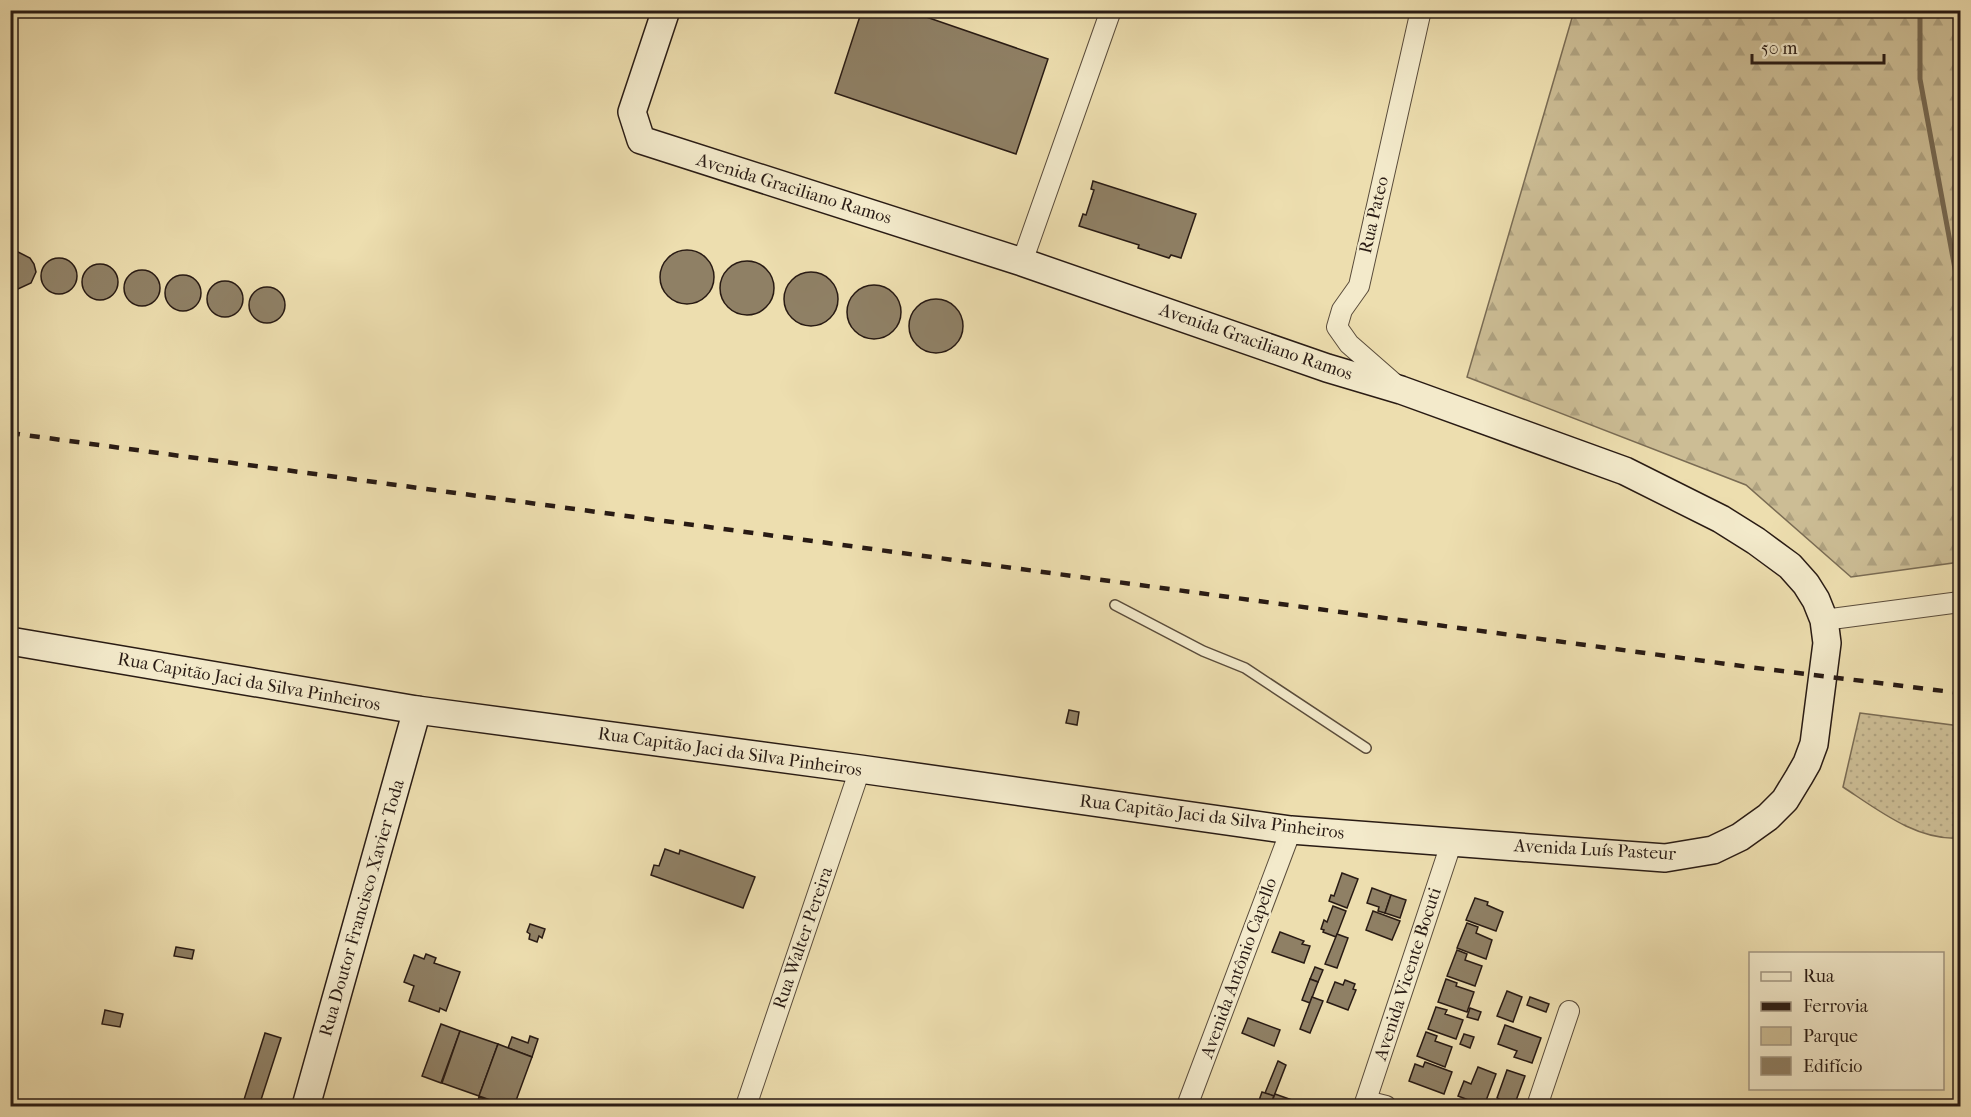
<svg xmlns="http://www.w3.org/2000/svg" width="1971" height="1117" font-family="'IM FELL French Canon',serif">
<defs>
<pattern id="green-dots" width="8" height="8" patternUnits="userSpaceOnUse" patternTransform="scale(1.5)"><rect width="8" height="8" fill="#ccbd95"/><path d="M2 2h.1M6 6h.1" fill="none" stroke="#afa280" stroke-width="1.8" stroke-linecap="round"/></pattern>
<pattern id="forest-firs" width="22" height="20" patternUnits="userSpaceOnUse" patternTransform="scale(1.5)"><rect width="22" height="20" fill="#ccbd95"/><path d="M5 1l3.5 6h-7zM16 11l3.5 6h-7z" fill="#afa280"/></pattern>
</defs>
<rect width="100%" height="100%" fill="#eddeaf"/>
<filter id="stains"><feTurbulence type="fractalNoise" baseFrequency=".00333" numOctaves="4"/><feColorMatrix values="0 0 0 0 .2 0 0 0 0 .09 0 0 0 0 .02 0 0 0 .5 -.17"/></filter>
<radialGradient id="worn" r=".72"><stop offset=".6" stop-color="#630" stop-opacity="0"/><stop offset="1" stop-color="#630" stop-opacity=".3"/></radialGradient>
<!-- green -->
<path fill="url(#green-dots)" stroke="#7a6c54" stroke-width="1.5" d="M1860,713L1960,726V838C1917,841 1878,810 1843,787Z"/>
<!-- forest -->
<path fill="url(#forest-firs)" stroke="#7a6c54" stroke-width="1.5" d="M1574,11H1960V562L1851,577L1746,485L1467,377Z"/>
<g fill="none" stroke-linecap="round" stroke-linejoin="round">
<!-- stream -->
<path stroke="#766851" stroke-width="5" d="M1920,10V79L1960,296"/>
</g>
<!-- building -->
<g fill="#8f8065" stroke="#291b14" stroke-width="1.5">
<path d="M862,10H906L1048,59L1016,154L835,93Z"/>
<path d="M1093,181L1196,214L1181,258L1171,255L1169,258L1138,248L1139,245L1079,226L1083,214L1086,215L1094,190L1091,189Z"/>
<circle cx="687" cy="277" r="27"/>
<path d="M18,252L30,258L34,264L36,272L31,283L18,289L10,288V254Z"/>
<circle cx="59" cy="276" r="18"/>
<circle cx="747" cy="288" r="27"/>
<circle cx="100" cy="282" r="18"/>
<circle cx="142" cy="288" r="18"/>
<circle cx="811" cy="299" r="27"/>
<circle cx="183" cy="293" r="18"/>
<circle cx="225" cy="299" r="18"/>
<circle cx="874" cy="312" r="27"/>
<circle cx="267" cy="305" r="18"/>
<circle cx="936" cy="326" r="27"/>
<path d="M1069,710L1079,712L1077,725L1066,723Z"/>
<path d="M665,849L679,854L680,850L755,877L743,908L651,875L654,865L659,866Z"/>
<path d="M1342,873L1358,879L1347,908L1329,901L1331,895L1334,896Z"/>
<path d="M1372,888L1391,895L1385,913L1378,911L1379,907L1367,903Z"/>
<path d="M1391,895L1406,900L1400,918L1385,913Z"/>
<path d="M1475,898L1488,902L1487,905L1503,912L1496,931L1466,920Z"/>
<path d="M1333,906L1346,911L1336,937L1323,932L1324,930L1321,929L1324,920L1327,922Z"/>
<path d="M1373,911L1400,921L1392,940L1366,930Z"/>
<path d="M1467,923L1478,927L1476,933L1492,940L1486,959L1457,948Z"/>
<path d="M530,924L545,929L542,938L539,936L537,942L529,939L530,934L527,932Z"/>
<path d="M1280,932L1304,941L1302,944L1310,946L1304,963L1272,952Z"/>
<path d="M1337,934L1348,938L1337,968L1325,964Z"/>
<path d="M176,947L194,950L192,959L174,956Z"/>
<path d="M1457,950L1467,954L1465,960L1482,966L1475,986L1447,976Z"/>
<path d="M426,954L436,958L434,963L460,972L446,1011L440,1008L439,1012L409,1001L414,986L404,982L414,955L424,959Z"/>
<path d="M1315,967L1323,970L1318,982L1310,979Z"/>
<path d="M1310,979L1318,982L1310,1003L1302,1000Z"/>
<path d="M1446,979L1457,983L1456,986L1474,992L1467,1012L1438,1002Z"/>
<path d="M1345,980L1355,984L1353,989L1356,990L1348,1010L1327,1002L1335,982L1343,985Z"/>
<path d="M1507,991L1522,997L1513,1022L1497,1016Z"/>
<path d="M1312,997L1323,1001L1310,1033L1300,1029Z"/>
<path d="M1530,997L1549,1004L1546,1012L1527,1005Z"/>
<path d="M1436,1007L1447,1010L1445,1014L1463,1020L1456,1039L1428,1029Z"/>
<path d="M1470,1008L1481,1012L1478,1020L1467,1017Z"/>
<path d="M105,1010L123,1014L120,1027L102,1024Z"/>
<path d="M1248,1018L1280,1030L1274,1046L1242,1033Z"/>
<path d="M441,1024L460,1031L441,1083L422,1076Z"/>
<path d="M1505,1025L1541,1038L1532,1063L1514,1057L1517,1051L1498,1044Z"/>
<path d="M460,1031L498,1044L479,1096L442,1083Z"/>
<path d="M1426,1032L1437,1036L1435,1041L1452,1047L1445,1067L1417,1056Z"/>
<path d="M265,1033L281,1038L259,1106H242Z"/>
<path d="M1464,1034L1474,1037L1470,1048L1460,1044Z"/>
<path d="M530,1036L538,1039L532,1057L508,1048L512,1037L528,1043Z"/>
<path d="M498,1044L532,1057L514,1106H507L479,1096Z"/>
<path d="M1278,1061L1286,1065L1274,1096L1265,1093Z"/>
<path d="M1425,1062L1452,1072L1444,1094L1409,1081L1415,1064L1423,1067Z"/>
<path d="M1478,1067L1496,1074L1484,1106L1458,1096L1464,1081L1471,1084Z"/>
<path d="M1507,1070L1525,1076L1514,1106H1500L1497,1105L1499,1099L1497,1098Z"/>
<path d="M1262,1092L1274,1096L1270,1106H1257Z"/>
<path d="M1275,1094L1309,1106H1270Z"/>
<path d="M479,1097L491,1101L489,1106H476Z"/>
</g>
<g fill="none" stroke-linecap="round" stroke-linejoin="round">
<!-- lane casing -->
<g stroke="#5a4c3b" stroke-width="12">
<path id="lane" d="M1115,605L1203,651L1245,668L1366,748"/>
</g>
<!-- street casing -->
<g stroke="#5a4c3b" stroke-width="22">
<g id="street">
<path d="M1022,262L1111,10"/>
<path d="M1397,386L1349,344L1337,327L1342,310L1359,286L1421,10"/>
<path d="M1824,620L1960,602"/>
<path d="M1366,1101L1386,1106"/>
<path d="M746,1106L860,769"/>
<path d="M1187,1106L1291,830"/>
<path d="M1364,1106L1452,841"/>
<path d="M1537,1106L1569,1011"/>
</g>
</g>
<!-- secondary casing -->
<g stroke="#291b14" stroke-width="30">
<g id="secondary">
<path d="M10,641L417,710L860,769L1291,830L1665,858L1713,850L1740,837L1768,817L1785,800L1799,777L1807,763L1814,744L1827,643L1824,620L1816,600L1806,584L1790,566L1756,541L1721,519L1625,471L1401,390L1327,368L1022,262L641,140L632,112L666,10"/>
<path d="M306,1106L417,710"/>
</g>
</g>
<!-- lane -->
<use href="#lane" stroke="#f3eacb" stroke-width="9"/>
<!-- street -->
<use href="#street" stroke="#f3eacb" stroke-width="20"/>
<!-- secondary -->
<use href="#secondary" stroke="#f3eacb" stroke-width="27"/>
<!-- rail -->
<path stroke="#291b14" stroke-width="4.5" stroke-dasharray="10 10" stroke-linecap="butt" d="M10,433L1749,667L1960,693"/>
</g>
<g text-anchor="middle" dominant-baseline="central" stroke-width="4.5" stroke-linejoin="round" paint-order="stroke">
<!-- street labels -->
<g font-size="18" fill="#291b14" stroke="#f3eacb">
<text transform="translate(794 189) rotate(17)">Avenida Graciliano Ramos</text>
<text transform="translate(1374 215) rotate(-77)">Rua Pateo</text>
<text transform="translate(1256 342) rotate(19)">Avenida Graciliano Ramos</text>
<text transform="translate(249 682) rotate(10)">Rua Capitão Jaci da Silva Pinheiros</text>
<text transform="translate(730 752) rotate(8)">Rua Capitão Jaci da Silva Pinheiros</text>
<text transform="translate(1212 817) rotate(7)">Rua Capitão Jaci da Silva Pinheiros</text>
<text transform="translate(1595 850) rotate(3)">Avenida Luís Pasteur</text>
<text transform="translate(362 908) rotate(-74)">Rua Doutor Francisco Xavier Toda</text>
<text transform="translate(803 938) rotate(-71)">Rua Walter Pereira</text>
<text transform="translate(1239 968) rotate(-70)">Avenida Antônio Capello</text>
<text transform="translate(1408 974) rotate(-72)">Avenida Vicente Bocuti</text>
</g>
</g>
<!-- margin -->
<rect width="1971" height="1117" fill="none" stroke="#eddeaf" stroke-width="36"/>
<rect x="12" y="12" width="1947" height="1093" fill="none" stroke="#291b14" stroke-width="3"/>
<rect x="18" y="18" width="1935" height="1081" fill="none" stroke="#291b14" stroke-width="1.5"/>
<!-- legend -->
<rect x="1749" y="952" width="195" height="138" fill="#f3eacb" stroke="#a29782" stroke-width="1.5"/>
<rect x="1761" y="972" width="30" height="9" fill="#f3eacb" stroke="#a29782" stroke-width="1.5"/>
<text x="1803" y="982" font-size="18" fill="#291b14">Rua</text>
<rect x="1761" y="1002" width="30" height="9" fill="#291b14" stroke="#a29782" stroke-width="1.5"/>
<text x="1803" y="1012" font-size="18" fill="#291b14">Ferrovia</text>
<rect x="1761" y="1027" width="30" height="18" fill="#ccbd95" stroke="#a29782" stroke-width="1.5"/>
<text x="1803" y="1042" font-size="18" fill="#291b14">Parque</text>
<rect x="1761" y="1057" width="30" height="18" fill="#8f8065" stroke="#a29782" stroke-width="1.5"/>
<text x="1803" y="1072" font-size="18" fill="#291b14">Edifício</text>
<!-- scale -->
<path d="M1752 54v9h132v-9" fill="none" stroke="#291b14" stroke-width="3"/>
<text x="1761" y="54" font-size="18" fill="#291b14" stroke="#f3eacb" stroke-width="4.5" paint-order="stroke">50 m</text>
<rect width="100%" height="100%" filter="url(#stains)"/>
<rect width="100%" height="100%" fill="url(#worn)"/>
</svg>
